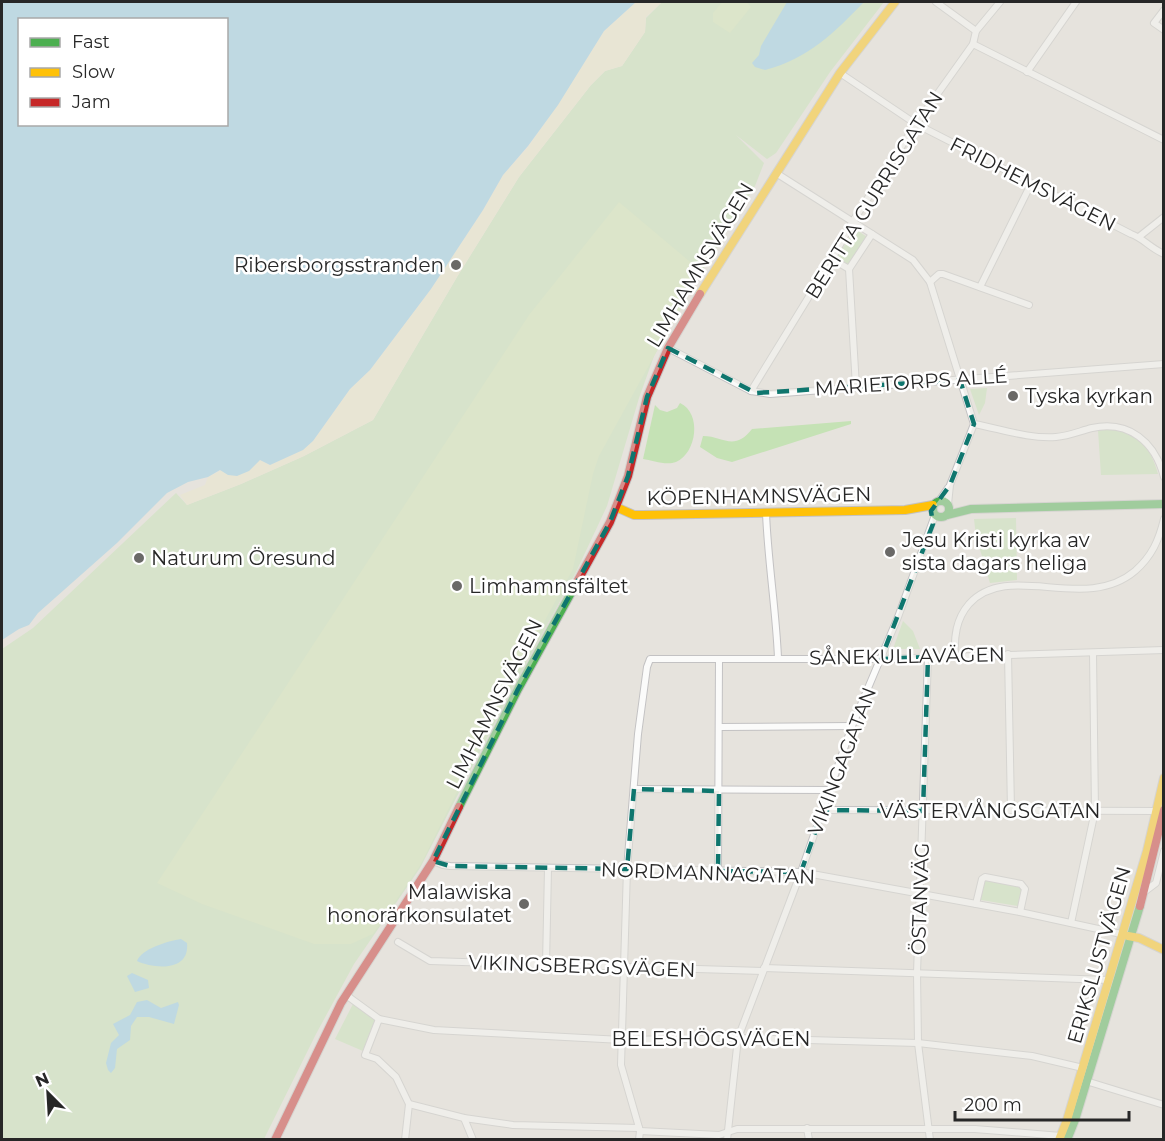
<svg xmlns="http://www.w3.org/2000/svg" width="1165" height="1141" font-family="Montserrat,sans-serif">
<rect width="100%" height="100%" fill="#e6e3dd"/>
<!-- green -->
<g fill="#c5e2b5">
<path d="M662,2H884L830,72L776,153L767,159L736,135L764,163L755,186L704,268L654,356L639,398L607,506L576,572L516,682L420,868L354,964L316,1034L264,1139H2V649L33,628L176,493L187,505L241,484L304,456L373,420L457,277L519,177L591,85L605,71L622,66L645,32L646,18Z"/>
<path d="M855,229L867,237L849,265L837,257Z"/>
<path d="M987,388L985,403L979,415L970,389Z"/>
<path d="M680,403C702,413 697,453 676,462C666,466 652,460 643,459L655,405L660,410L667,412L677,408Z"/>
<path d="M851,421V424L732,462L717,458L700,447L703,436C723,436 734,452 752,429Z"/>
<path d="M1111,429C1140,434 1150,447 1158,474L1101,475L1098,430Z"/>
<path d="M1016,518L1017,580L990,583L976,536L974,519Z"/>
<path d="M903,621L913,631L920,649H893Z"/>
<path d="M986,880L1020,887L1022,889L1018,906L981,900L979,899L983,881Z"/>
<path d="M353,1004L376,1020L363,1051L335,1039Z"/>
</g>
<!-- sand -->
<path fill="#ece7ca" d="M636,2H662L646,17L645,32L622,66L605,71L591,85L519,177L457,277L373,420L304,456L241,484L187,505L180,495L205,485L208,477L222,470L228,475L260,460L270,465L302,450L313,441L350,389L370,370L431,289L483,210L503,175L528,147L558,104L604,31Z"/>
<!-- pitch -->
<g fill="#d0e6b3">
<path d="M722,2H747L751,7L730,33L713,22V13Z"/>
<path d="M619,202L701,271L599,456L593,474L573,569L518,670L421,864L373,934L351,944H314L202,904L157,883L529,315Z"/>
</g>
<!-- water -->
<g fill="#91cce8" fill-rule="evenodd">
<path d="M2,2H636L604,31L558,105L528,146L503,175L483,210L431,289L370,370L350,389L313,441L303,450L270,465L260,460L249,471L237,476L228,475L220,470L208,477L188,482L167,493L117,543L38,613L29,625L19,629L2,640ZM20,20H226V124H20Z"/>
<path d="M787,2H864C834,33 808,59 765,70L755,67L752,63L759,55L761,46Z"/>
<path d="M181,939L187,943C190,972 154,969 137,961C141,949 168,941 181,939Z"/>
<path d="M132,973L148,980L149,988L135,992L127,976Z"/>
<path d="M147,1000L161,1008L178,1002L179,1005L174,1024L149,1017H137L131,1026L130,1040L117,1049L115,1068L111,1073L108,1070L106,1063L111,1043L119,1035L113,1024L130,1015L137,1002Z"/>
</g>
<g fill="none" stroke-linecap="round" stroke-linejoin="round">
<!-- street casing -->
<g stroke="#c3c2c3" stroke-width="8">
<g id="street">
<path d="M936,2L976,31"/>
<path d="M1164,10L1154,23L1164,30"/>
<path d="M973,44L1164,140"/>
<path d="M1027,72L1076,2"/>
<path d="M840,73L916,124L1131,234C1143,238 1150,248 1164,254"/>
<path d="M776,173L913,260L930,282L974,424L950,485L948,504"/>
<path d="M1140,236L1164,217"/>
<path d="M832,259L849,269"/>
<path d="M930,282L939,274H943L1029,305"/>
<path d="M980,287L1031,184"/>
<path d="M668,348L751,391L770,394L1164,364"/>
<path d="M856,387L849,269L872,234"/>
<path d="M751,391L832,259L853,221L916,124L973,44L976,31L1000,2"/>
<path d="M974,424C1001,429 1029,439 1056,437C1069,436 1080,431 1092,428C1129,420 1155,442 1164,477"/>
<path d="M939,501L948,488"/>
<path d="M766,513C768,562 776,610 778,658"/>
<path d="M1008,654L1011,810"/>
<path d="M955,656C954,637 956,619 969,604C1009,560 1084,614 1135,571C1152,556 1159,540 1164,519"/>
<path d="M928,657L917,973L918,1043L930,1140"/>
<path d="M719,727L852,726"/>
<path d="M634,789L830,790"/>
<path d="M823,810L1157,811"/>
<path d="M433,861L443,865L450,866L801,872L1020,912L1121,934"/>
<path d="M718,871L719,659"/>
<path d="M1144,892L1156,883L1164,851"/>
<path d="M976,904L982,879L985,877L1021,884L1025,889L1020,912"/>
<path d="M1071,923L1095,811L1093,653"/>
<path d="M398,942L430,961L763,971"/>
<path d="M546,965L548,868"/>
<path d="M764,968L1108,980"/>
<path d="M346,995L379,1019L434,1030L622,1040L738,1038L918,1043L1032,1056L1083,1068"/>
<path d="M379,1019L365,1055L377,1059L396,1077L409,1104L405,1140"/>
<path d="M1086,1081L1164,1105"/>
<path d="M409,1104L464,1118L513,1125L639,1128"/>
<path d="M464,1118L473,1140"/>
<path d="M807,1128L809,1140"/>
<path d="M640,1131L719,1135L737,1129H975L1061,1136"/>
<path d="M639,1140L640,1131L621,1065L627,869L638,734L647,667L650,659H881L1164,650"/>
<path d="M727,1140L738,1038L801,872L852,726L898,617L935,515"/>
</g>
</g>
<!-- fast casing -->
<g stroke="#c3c2c3" stroke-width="10">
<g id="fast">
<circle cx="941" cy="509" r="8"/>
<path d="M947,515L971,509L1164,504"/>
<path d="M459,807L518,689L572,591"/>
<path d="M1067,1140L1075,1120L1140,906"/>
</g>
</g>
<!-- slow casing -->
<g stroke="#c3c2c3" stroke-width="10">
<g id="slow">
<path d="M700,294L840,73L895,2"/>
<path d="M616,507L634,515H643L905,510L933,505"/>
<path d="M1128,936L1139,938L1164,950"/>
<path d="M1059,1140L1067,1120L1147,851L1164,778"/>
</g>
</g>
<!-- jam casing -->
<g stroke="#c3c2c3" stroke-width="10">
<g id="jam">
<path d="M572,591L610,522L628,476L647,397L668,348L700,294"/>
<path d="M1140,906L1164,810"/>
<path d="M275,1140L341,1003L433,861L459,807"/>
</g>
</g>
<!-- street -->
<use href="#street" stroke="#fbfbfa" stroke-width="6"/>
<!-- fast -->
<use href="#fast" stroke="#4caf50" stroke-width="8"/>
<!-- slow -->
<use href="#slow" stroke="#ffc107" stroke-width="8"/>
<!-- jam -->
<use href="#jam" stroke="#c62828" stroke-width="8"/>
</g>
<!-- marked area -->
<path d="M0 0H1165V1141H0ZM668,348L756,393L960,380L974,424L950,485L931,511L933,524L881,659L928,657L923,811L823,810L801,872L718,871L719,791L634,789L627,869L450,866L433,861L518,689L610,522L628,476L647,397Z" fill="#e6e3dd" fill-opacity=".55" fill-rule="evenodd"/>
<path fill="none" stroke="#0f766e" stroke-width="4.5" stroke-dasharray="12 8" stroke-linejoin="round" d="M668,348L756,393L960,380L974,424L950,485L931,511L933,524L881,659L928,657L923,811L823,810L801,872L718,871L719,791L634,789L627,869L450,866L433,861L518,689L610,522L628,476L647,397Z"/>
<!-- markers -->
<g fill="#6a6967" stroke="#fff" stroke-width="2">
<circle cx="456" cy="265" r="6"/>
<circle cx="1013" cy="396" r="6"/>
<circle cx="890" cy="552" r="6"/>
<circle cx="139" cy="558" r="6"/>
<circle cx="457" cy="586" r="6"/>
<circle cx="524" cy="904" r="6"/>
</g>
<g text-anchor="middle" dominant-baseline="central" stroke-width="5" stroke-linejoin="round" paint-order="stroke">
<!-- street labels -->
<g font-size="20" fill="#272727" stroke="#fff">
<text transform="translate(1033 184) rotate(27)">FRIDHEMSVÄGEN</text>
<text transform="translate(874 195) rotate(-58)">BERITTA GURRISGATAN</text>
<text transform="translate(700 265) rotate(-59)">LIMHAMNSVÄGEN</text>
<text transform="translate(911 382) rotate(-4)">MARIETORPS ALLÉ</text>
<text transform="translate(759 496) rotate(-1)">KÖPENHAMNSVÄGEN</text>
<text transform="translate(907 656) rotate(-1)">SÅNEKULLAVÄGEN</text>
<text transform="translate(494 704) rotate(-63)">LIMHAMNSVÄGEN</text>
<text transform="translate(842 761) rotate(-69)">VIKINGAGATAN</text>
<text x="990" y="811">VÄSTERVÅNGSGATAN</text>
<text transform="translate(708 873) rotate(2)">NORDMANNAGATAN</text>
<text transform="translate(920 899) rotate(-88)">ÖSTANVÄG</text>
<text transform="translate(1099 955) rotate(-74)">ERIKSLUSTVÄGEN</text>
<text transform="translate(582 966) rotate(2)">VIKINGSBERGSVÄGEN</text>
<text x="711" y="1039">BELESHÖGSVÄGEN</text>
</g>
<!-- poi labels -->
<g font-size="20" fill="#272727" stroke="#fff" text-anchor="start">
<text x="444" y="265" text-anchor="end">Ribersborgsstranden</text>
<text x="1025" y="396">Tyska kyrkan</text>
<text x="902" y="540">Jesu Kristi kyrka av<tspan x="902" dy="23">sista dagars heliga</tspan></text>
<text x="151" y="558">Naturum Öresund</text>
<text x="469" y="586">Limhamnsfältet</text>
<text x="512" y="892" text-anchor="end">Malawiska<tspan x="512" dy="23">honorärkonsulatet</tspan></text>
</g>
</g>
<!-- border -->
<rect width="1165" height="1141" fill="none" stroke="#272727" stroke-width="6"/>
<!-- legend -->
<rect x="18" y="18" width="210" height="108" fill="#ffffff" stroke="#a9a9a9" stroke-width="1.5"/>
<rect x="30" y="38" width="30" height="9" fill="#4caf50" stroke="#a9a9a9" stroke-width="1.5"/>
<text x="72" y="48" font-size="18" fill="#272727">Fast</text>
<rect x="30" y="68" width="30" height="9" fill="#ffc107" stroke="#a9a9a9" stroke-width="1.5"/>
<text x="72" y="78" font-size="18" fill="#272727">Slow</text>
<rect x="30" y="98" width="30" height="9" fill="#c62828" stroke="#a9a9a9" stroke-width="1.5"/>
<text x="72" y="108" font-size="18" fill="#272727">Jam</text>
<!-- north arrow -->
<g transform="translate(48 1093) rotate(336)" stroke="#ffffff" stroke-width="4.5" paint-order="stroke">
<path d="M0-4.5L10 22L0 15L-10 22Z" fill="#272727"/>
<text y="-9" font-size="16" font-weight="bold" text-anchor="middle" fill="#272727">N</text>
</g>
<!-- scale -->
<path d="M955 1111v9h174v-9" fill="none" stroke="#272727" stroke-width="3"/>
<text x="964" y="1111" font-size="18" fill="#272727" stroke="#ffffff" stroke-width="4.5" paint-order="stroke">200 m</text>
</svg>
